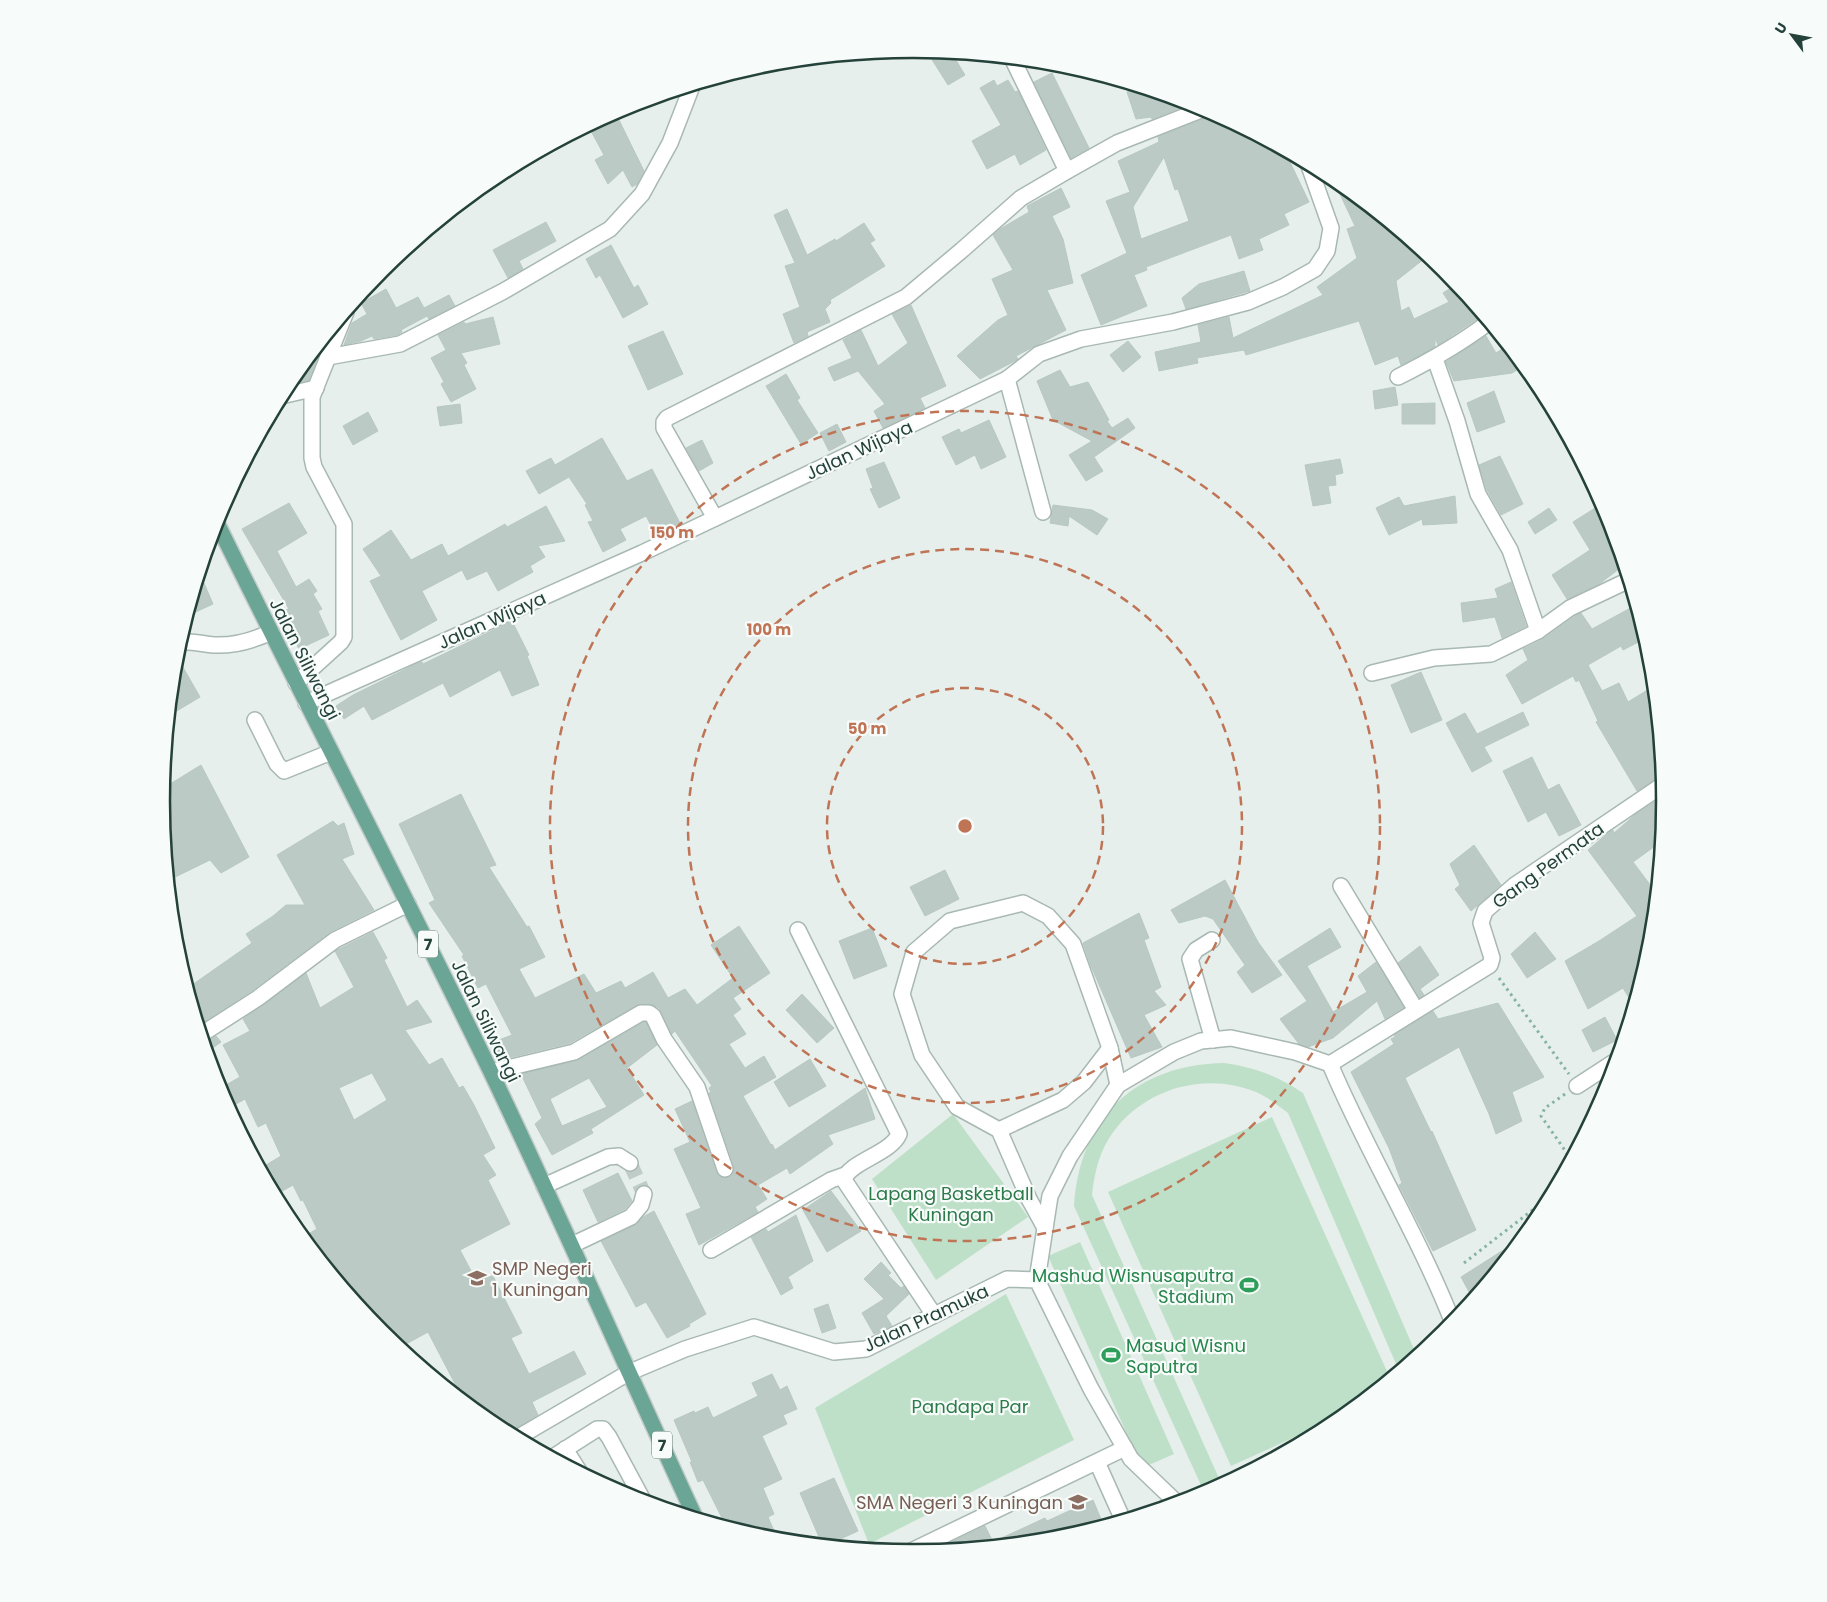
<svg xmlns="http://www.w3.org/2000/svg" width="1827" height="1602" font-family="Poppins,sans-serif">
<rect width="100%" height="100%" fill="#e6efeb"/>
<!-- green -->
<g fill="#bfe0c8">
<path d="M1224,1063C1254,1067 1278,1076 1303,1093L1417,1356L1399,1371L1288,1113C1278,1106 1268,1097 1256,1092C1203,1070 1138,1090 1108,1140C1098,1157 1094,1176 1092,1195L1218,1476L1228,1482L1205,1494L1074,1206C1080,1117 1135,1065 1224,1063Z"/>
<path d="M953,1114L1028,1217L936,1280L872,1179Z"/>
<path d="M1272,1117L1390,1378L1348,1413L1231,1466L1108,1192Z"/>
<path d="M1080,1242L1174,1454L1142,1468L1048,1256Z"/>
<path d="M1006,1294L1074,1440L869,1544L815,1408Z"/>
</g>
<!-- building -->
<g fill="#bbcac4" stroke="#b8c9c2" fill-rule="evenodd">
<path d="M926,50L951,52L965,75L948,85Z"/>
<path d="M1052,73L1089,148L1071,158L1034,82Z"/>
<path d="M994,80L997,86L1008,80L1015,92L1018,91L1046,150L1020,165L1015,154L987,169L972,141L1001,125L980,88Z"/>
<path d="M1138,87L1141,88L1192,103L1152,119L1151,117L1136,119L1127,92Z"/>
<path d="M1214,113L1296,157L1289,160L1309,202L1284,214L1289,225L1259,239L1263,250L1239,259L1231,235L1146,267L1147,270L1134,275L1147,306L1101,325L1081,275L1127,253L1106,201L1130,192L1118,161L1159,142L1158,137L1209,117ZM1164,157L1175,190L1178,189L1189,221L1141,239L1133,207Z"/>
<path d="M617,116L644,171L637,184L632,187L623,170L608,184L595,160L604,155L591,131Z"/>
<path d="M1331,175L1429,255L1396,281L1401,311L1409,307L1414,319L1449,302L1443,293L1457,284L1483,315L1438,345L1435,338V347L1401,365L1398,356L1375,365L1359,321L1246,355L1244,350L1197,358L1198,363L1159,371L1155,352L1201,342L1198,325L1229,317L1233,338L1323,295L1317,287L1357,258L1347,229L1355,226Z"/>
<path d="M1061,188L1070,207L1052,216L1063,239L1073,283L1047,290L1066,330L1016,356L1018,359L1013,362L980,379L957,356L998,320L1008,315L992,279L1013,270L993,235L1000,229L1029,212L1027,206Z"/>
<path d="M787,209L807,255L835,239L836,241L864,223L875,240L870,243L885,266L830,300L831,303L825,309L830,322L807,332L808,336L794,343L783,314L800,307L785,266L795,263L774,215Z"/>
<path d="M546,222L556,241L519,261L523,269L508,278L493,250Z"/>
<path d="M611,245L634,288L638,285L648,304L623,318L600,275L596,278L586,259Z"/>
<path d="M1244,271L1250,291L1186,309L1182,298L1199,284Z"/>
<path d="M386,289L396,308L418,297L424,308L449,295L455,306L429,319L427,316L401,330L402,332L397,335L374,339L372,336L361,341L344,345L352,323L367,314L361,303Z"/>
<path d="M911,305L946,386L920,398L925,408L883,428L874,411L885,404L858,371L834,381L828,368L852,358L843,340L861,330L878,366L908,343L892,314Z"/>
<path d="M493,317L500,344L461,353L467,363L464,365L476,389L451,402L441,384L444,382L431,358L446,350L438,335L464,322L465,324Z"/>
<path d="M663,331L683,374L648,390L628,346Z"/>
<path d="M1486,336L1496,353L1508,345L1523,366L1512,373L1454,381L1446,362Z"/>
<path d="M326,337L309,380L287,385L288,383Z"/>
<path d="M1128,341L1141,357L1123,372L1110,355Z"/>
<path d="M1060,370L1070,387L1088,382L1109,420L1107,421L1112,428L1128,418L1135,428L1094,457L1103,471L1086,481L1069,455L1092,441L1053,420L1037,381Z"/>
<path d="M786,374L800,398L797,400L818,433L801,444L766,386Z"/>
<path d="M1395,387L1398,405L1375,409L1373,391Z"/>
<path d="M1494,391L1505,422L1477,432L1467,403Z"/>
<path d="M1435,403V424H1402V404Z"/>
<path d="M460,404L462,423L440,426L437,407Z"/>
<path d="M368,412L378,431L353,445L343,426Z"/>
<path d="M989,420L1006,457L981,469L975,455L956,465L942,437L959,429L961,433Z"/>
<path d="M837,424L846,442L829,451L820,433Z"/>
<path d="M602,438L627,481L652,469L680,523L657,536L646,516L620,529L626,540L603,552L588,522L593,521L585,505L587,504L569,477L539,494L526,471L551,458L555,465Z"/>
<path d="M702,440L713,463L699,471L686,448Z"/>
<path d="M1500,456L1523,504L1501,515L1487,490L1479,465Z"/>
<path d="M1340,459L1343,473L1335,475L1336,485L1328,486L1331,503L1313,506L1305,465Z"/>
<path d="M884,462L900,498L879,508L870,489L873,488L866,469Z"/>
<path d="M1455,496L1457,523L1423,525L1422,519L1389,535L1376,508L1399,497L1404,506Z"/>
<path d="M289,503L307,533L277,551L296,587L309,579L317,591L313,594L322,609L318,611L329,635L299,649L292,634L297,631L285,610L289,609L242,529Z"/>
<path d="M1603,503L1609,513L1623,566L1599,584L1567,599L1552,575L1590,550L1573,522Z"/>
<path d="M1053,505L1092,510L1108,519L1097,535L1069,516L1068,526L1050,523Z"/>
<path d="M546,506L565,541L538,546L545,557L530,566L533,572L498,591L487,571L467,580L462,570L422,591L437,620L401,640L370,581L381,576L363,549L391,530L411,560L442,544L448,556L505,524L507,527Z"/>
<path d="M1549,508L1557,520L1535,534L1528,522Z"/>
<path d="M200,574L213,604L187,616L192,601Z"/>
<path d="M1511,582L1526,626L1502,638L1495,617L1463,622L1461,603L1498,598L1495,589Z"/>
<path d="M1636,605L1646,638L1623,650L1621,646L1588,665L1602,691L1619,683L1628,702L1649,689L1656,700L1663,775L1637,791L1596,722L1598,721L1579,680L1576,682L1573,676L1522,704L1506,675L1528,660L1523,649L1543,639L1575,616L1581,613L1592,629Z"/>
<path d="M512,621L529,655L527,656L539,685L512,696L500,670L450,697L443,683L372,720L364,706L344,719L336,706L353,695L418,663L422,662L423,664Z"/>
<path d="M176,655L200,697L170,715L174,673Z"/>
<path d="M1421,672L1442,720L1411,733L1391,685Z"/>
<path d="M1523,712L1529,725L1484,747L1492,761L1472,772L1446,723L1465,713L1477,734Z"/>
<path d="M1532,757L1548,790L1559,784L1581,825L1559,836L1546,812L1528,822L1503,771Z"/>
<path d="M201,765L249,857L221,873L210,860L169,880L161,801L162,789Z"/>
<path d="M461,794L496,865L489,867L527,927L529,926L545,957L519,969L535,998L584,974L596,993L621,981L625,988L653,972L668,998L685,989L697,1005L733,978L711,945L739,926L770,973L733,998L741,1009L733,1015L746,1034L729,1044L745,1068L764,1056L776,1077L743,1096L771,1145L772,1144L775,1150L865,1088L875,1119L828,1135L833,1144L790,1174L787,1168L758,1185L767,1199L755,1207L758,1212L699,1245L686,1214L701,1208L674,1149L690,1142L675,1109L692,1101L716,1172L719,1176L728,1178L732,1175L734,1166L709,1093L711,1092L709,1088L712,1086L675,1031L672,1034L659,1008L650,1004L637,1005L570,1043L500,1060L491,1043L512,1035L486,984L478,988L462,956L464,955L429,903L435,900L399,824Z"/>
<path d="M1665,795L1662,841L1633,862L1657,894L1651,948L1647,964L1635,972L1641,981L1634,1006L1623,988L1588,1009L1565,961L1599,941L1637,916L1588,850L1608,833L1613,830L1614,833L1636,814Z"/>
<path d="M333,821L338,826L344,823L354,854L342,859L374,910L330,932L253,990L199,1025L189,993L195,989L192,985L252,943L246,934L273,916L286,905H305L277,855Z"/>
<path d="M1474,845L1501,885L1471,911L1455,889L1460,885L1450,864Z"/>
<path d="M945,870L959,899L925,916L910,887Z"/>
<path d="M1225,880L1258,942L1282,975L1252,993L1237,972L1245,965L1213,919L1205,916L1179,923L1171,910Z"/>
<path d="M1139,913L1149,938L1144,940L1161,987L1154,991L1166,1005L1144,1015L1162,1047L1131,1058L1091,966L1083,943Z"/>
<path d="M872,928L887,966L854,979L839,941Z"/>
<path d="M1330,928L1341,947L1307,966L1333,1012L1367,992L1358,976L1376,962L1404,1007L1385,1019L1377,1001L1333,1038L1308,1047L1299,1044L1280,1019L1307,1001L1278,961Z"/>
<path d="M373,932L387,958L384,960L407,1007L417,1000L432,1022L405,1030L429,1065L442,1058L459,1088L463,1086L474,1105L495,1148L483,1155L496,1175L488,1180L510,1224L460,1250L477,1282L492,1274L522,1333L511,1338L529,1374L574,1351L586,1374L532,1402L538,1415L509,1434L495,1426L464,1401L428,1332L399,1348L381,1333L303,1237L317,1229L303,1200L301,1201L293,1185L275,1195L261,1168L281,1156L266,1123L258,1127L245,1099L229,1108L219,1089L240,1077L223,1045L250,1031L243,1019L306,973L320,1008L354,987L335,951ZM372,1073L387,1100L354,1120L339,1088Z"/>
<path d="M1535,932L1556,959L1527,978L1511,954Z"/>
<path d="M1420,946L1439,975L1420,989L1424,995L1419,998L1398,963Z"/>
<path d="M802,994L834,1028L817,1043L786,1010Z"/>
<path d="M1498,1003L1544,1077L1512,1092L1522,1121L1496,1134L1489,1114L1459,1047L1405,1078L1431,1132L1432,1131L1476,1230L1433,1251L1399,1185L1402,1183L1389,1148L1351,1072L1394,1044L1391,1039L1395,1037L1394,1035L1433,1011L1438,1019Z"/>
<path d="M1605,1017L1617,1040L1593,1052L1582,1030Z"/>
<path d="M644,1022H646L657,1045L627,1068L644,1095L591,1129L593,1133L552,1155L535,1124L542,1118L521,1074L578,1060ZM589,1078L607,1107L562,1126L550,1099Z"/>
<path d="M216,1036L221,1042L207,1052L205,1043Z"/>
<path d="M810,1059L826,1086L789,1107L774,1082Z"/>
<path d="M618,1173L632,1201L625,1209L598,1222L583,1190Z"/>
<path d="M831,1191L861,1231L827,1252L803,1210Z"/>
<path d="M654,1211L706,1314L689,1324L690,1326L667,1338L646,1302L636,1307L601,1241L635,1225L643,1217Z"/>
<path d="M796,1215L813,1261L788,1277L793,1288L781,1295L751,1237L766,1229L768,1232Z"/>
<path d="M1516,1242L1518,1245L1473,1299L1461,1277Z"/>
<path d="M881,1262L891,1273L888,1275L901,1288L904,1286L909,1294L886,1316L892,1326L874,1334L862,1313L884,1299L864,1279Z"/>
<path d="M828,1304L836,1328L822,1333L814,1309Z"/>
<path d="M772,1374L780,1390L787,1386L797,1409L783,1415L787,1424L762,1436L782,1479L763,1488L774,1514L768,1517L778,1540L766,1539L726,1526L703,1480L698,1482L690,1462H692L674,1420L694,1411L695,1413L708,1407L713,1418L758,1396L752,1383Z"/>
<path d="M834,1478L858,1531L827,1545L822,1544L800,1493Z"/>
<path d="M1093,1500L1104,1526L1060,1539L932,1551L985,1526L993,1542L1045,1518L1047,1521Z"/>
</g>
<g fill="none" stroke-linecap="round" stroke-linejoin="round">
<!-- minor-tunnel -->
<path stroke="#bfccc8" stroke-width="15" stroke-dasharray="15 8" stroke-linecap="butt" d="M630,1163L644,1194"/>
<!-- minor casing -->
<g stroke="#a8b8b2" stroke-width="18">
<g id="minor">
<path d="M1012,58L1067,171"/>
<path d="M328,357L400,344L502,292L610,229L642,194L670,143L692,86"/>
<path d="M1435,359L1457,421L1478,494L1510,550L1538,631"/>
<path d="M1398,377C1430,361 1460,344 1489,322"/>
<path d="M1007,379L1043,512"/>
<path d="M281,396L316,388"/>
<path d="M715,518L664,428V422L667,418L906,297L962,250L1021,198L1067,171L1117,143L1206,108"/>
<path d="M179,642C192,641 202,644 214,645C235,646 252,641 271,632"/>
<path d="M1372,673L1434,658L1491,654L1538,631L1570,608L1629,580"/>
<path d="M296,683L341,642L344,637V524L314,467L312,458V397L346,312"/>
<path d="M306,703L642,553L1007,379L1039,354L1081,339L1173,322L1248,302L1283,287L1315,269L1327,251L1331,228L1308,163"/>
<path d="M255,720L277,764L284,771L331,752"/>
<path d="M1341,886L1416,1010"/>
<path d="M798,930L899,1134C891,1154 848,1162 844,1180L934,1315"/>
<path d="M1212,940L1196,950L1190,959L1213,1040"/>
<path d="M202,1034L258,998L335,940L408,904"/>
<path d="M1330,1064L1490,965L1492,958L1481,923L1485,911L1515,885L1664,784"/>
<path d="M491,1072L574,1052L641,1013H649L653,1016L664,1039L697,1087L725,1169"/>
<path d="M1577,1086L1617,1060"/>
<path d="M999,1130L1063,1100L1084,1082L1110,1048"/>
<path d="M544,1186L608,1157L619,1156L630,1163"/>
<path d="M1045,1228L1029,1199L999,1130L957,1107L922,1055L902,994L914,952L950,921L1023,903L1048,916L1073,944L1110,1048L1118,1085"/>
<path d="M572,1245L631,1217L641,1205L644,1194"/>
<path d="M711,1250L831,1180L845,1175"/>
<path d="M1037,1280L1050,1196L1070,1156L1118,1085L1174,1052L1201,1041L1231,1038L1295,1052L1330,1064C1367,1152 1418,1234 1453,1323"/>
<path d="M517,1438L628,1373L685,1349L754,1327L834,1352L866,1349L1007,1279L1037,1280L1091,1389L1131,1459L1177,1503"/>
<path d="M565,1449L579,1471"/>
<path d="M553,1457L597,1429H603L609,1437L644,1502"/>
<path d="M1097,1462L1123,1520"/>
<path d="M907,1553L1125,1448"/>
</g>
</g>
<!-- major casing -->
<g stroke="#c2cac8" stroke-width="18">
<path id="major" d="M216,521C306,704 400,885 489,1068C560,1216 626,1368 695,1517"/>
</g>
<!-- path -->
<g stroke="#86b3a5" stroke-width="3" stroke-dasharray="2.5 4" stroke-linecap="butt">
<path d="M1499,978L1569,1074"/>
<path d="M1565,1094L1545,1108L1541,1116L1571,1159"/>
<path d="M1464,1263L1552,1195"/>
</g>
<!-- minor -->
<use href="#minor" stroke="#fff" stroke-width="15"/>
<!-- major -->
<use href="#major" stroke="#6aa596" stroke-width="15"/>
</g>
<!-- distance rings -->
<g fill="none" stroke="#c07456" stroke-width="2.5" stroke-dasharray="9 6">
<circle cx="965" cy="826" r="138"/>
<circle cx="965" cy="826" r="277"/>
<circle cx="965" cy="826" r="415"/>
</g>
<!-- icons -->
<defs>
<g id="school-bare" transform="scale(1.5)"><path d="M0-5L7-2L0 1L-7-2ZM-4 1L0 2.5L4 1V4Q0 6-4 4Z" fill="#8d6e63" stroke="#f7fbf9" stroke-width="2.5" paint-order="stroke"/></g>
<g id="stadium-bare" transform="scale(1.5)"><path d="M0-5a6.5 5 0 1 0 0 10a6.5 5 0 1 0 0-10ZM-3.5-1.8h7v3.6h-7Z" fill="#2e9e5b" stroke="#f7fbf9" stroke-width="2.5" paint-order="stroke"/></g>
</defs>
<g fill-rule="evenodd">
<use href="#school-bare" x="477" y="1278"/>
<use href="#stadium-bare" x="1249" y="1285"/>
<use href="#stadium-bare" x="1111" y="1355"/>
<use href="#school-bare" x="1078" y="1502"/>
</g>
<g text-anchor="middle" dominant-baseline="central" stroke-width="4.5" stroke-linejoin="round" paint-order="stroke">
<!-- shield labels -->
<g fill="#f7fbf9" stroke="#637a73" stroke-width="1">
<rect x="418" y="930.5" width="20" height="27" rx="4"/>
<rect x="652" y="1431.5" width="20" height="27" rx="4"/>
</g>
<g font-size="16" font-weight="bold" fill="#24423a">
<text x="428" y="944">7</text>
<text x="662" y="1445">7</text>
</g>
<!-- street labels -->
<g font-size="18" fill="#24423a" stroke="#f7fbf9">
<text transform="translate(859 450) rotate(-25)">Jalan Wijaya</text>
<text transform="translate(492 620) rotate(-24)">Jalan Wijaya</text>
<text transform="translate(305 659) rotate(63)">Jalan Siliwangi</text>
<text transform="translate(1548 865) rotate(-36)">Gang Permata</text>
<text transform="translate(486 1021) rotate(64)">Jalan Siliwangi</text>
<text transform="translate(926 1318) rotate(-25)">Jalan Pramuka</text>
</g>
<!-- park labels -->
<g font-size="18" fill="#2d7a4b" stroke="#f7fbf9">
<text x="951" y="1193">Lapang Basketball<tspan x="951" dy="21">Kuningan</tspan></text>
<text x="970" y="1406">Pandapa Par</text>
</g>
<!-- education labels -->
<g font-size="18" fill="#785e54" stroke="#f7fbf9" text-anchor="start">
<text x="492" y="1268">SMP Negeri<tspan x="492" dy="21">1 Kuningan</tspan></text>
<text x="1063" y="1502" text-anchor="end">SMA Negeri 3 Kuningan</text>
</g>
<!-- leisure labels -->
<g font-size="18" fill="#27864d" stroke="#f7fbf9" text-anchor="end">
<text x="1234" y="1275">Mashud Wisnusaputra<tspan x="1234" dy="21">Stadium</tspan></text>
<text x="1126" y="1345" text-anchor="start">Masud Wisnu<tspan x="1126" dy="21">Saputra</tspan></text>
</g>
</g>
<!-- crop -->
<path d="M0 0H1827V1602H0ZM170 801a743 743 0 1 1 1486 0a743 743 0 1 1-1486 0Z" fill="#f7fbf9" fill-rule="evenodd"/>
<path fill="none" stroke="#24423a" stroke-width="2.5" d="M170 801a743 743 0 1 1 1486 0a743 743 0 1 1-1486 0Z"/>
<circle cx="965" cy="826" r="8" fill="#c07456" stroke="#f7fbf9" stroke-width="2.5"/>
<g font-size="15" text-anchor="middle" font-weight="bold" fill="#c07456" stroke="#f7fbf9" stroke-width="4.5" stroke-linejoin="round" paint-order="stroke">
<text x="672" y="538">150 m</text>
<text x="769" y="635">100 m</text>
<text x="867" y="734">50 m</text>
</g>
<!-- north arrow -->
<g transform="translate(1792 35) rotate(302)" stroke="#f7fbf9" stroke-width="4" paint-order="stroke">
<path d="M0-4L9 19L0 12L-9 19Z" fill="#24423a"/>
<text y="-8" font-size="14" font-weight="bold" text-anchor="middle" fill="#24423a">U</text>
</g>
</svg>
